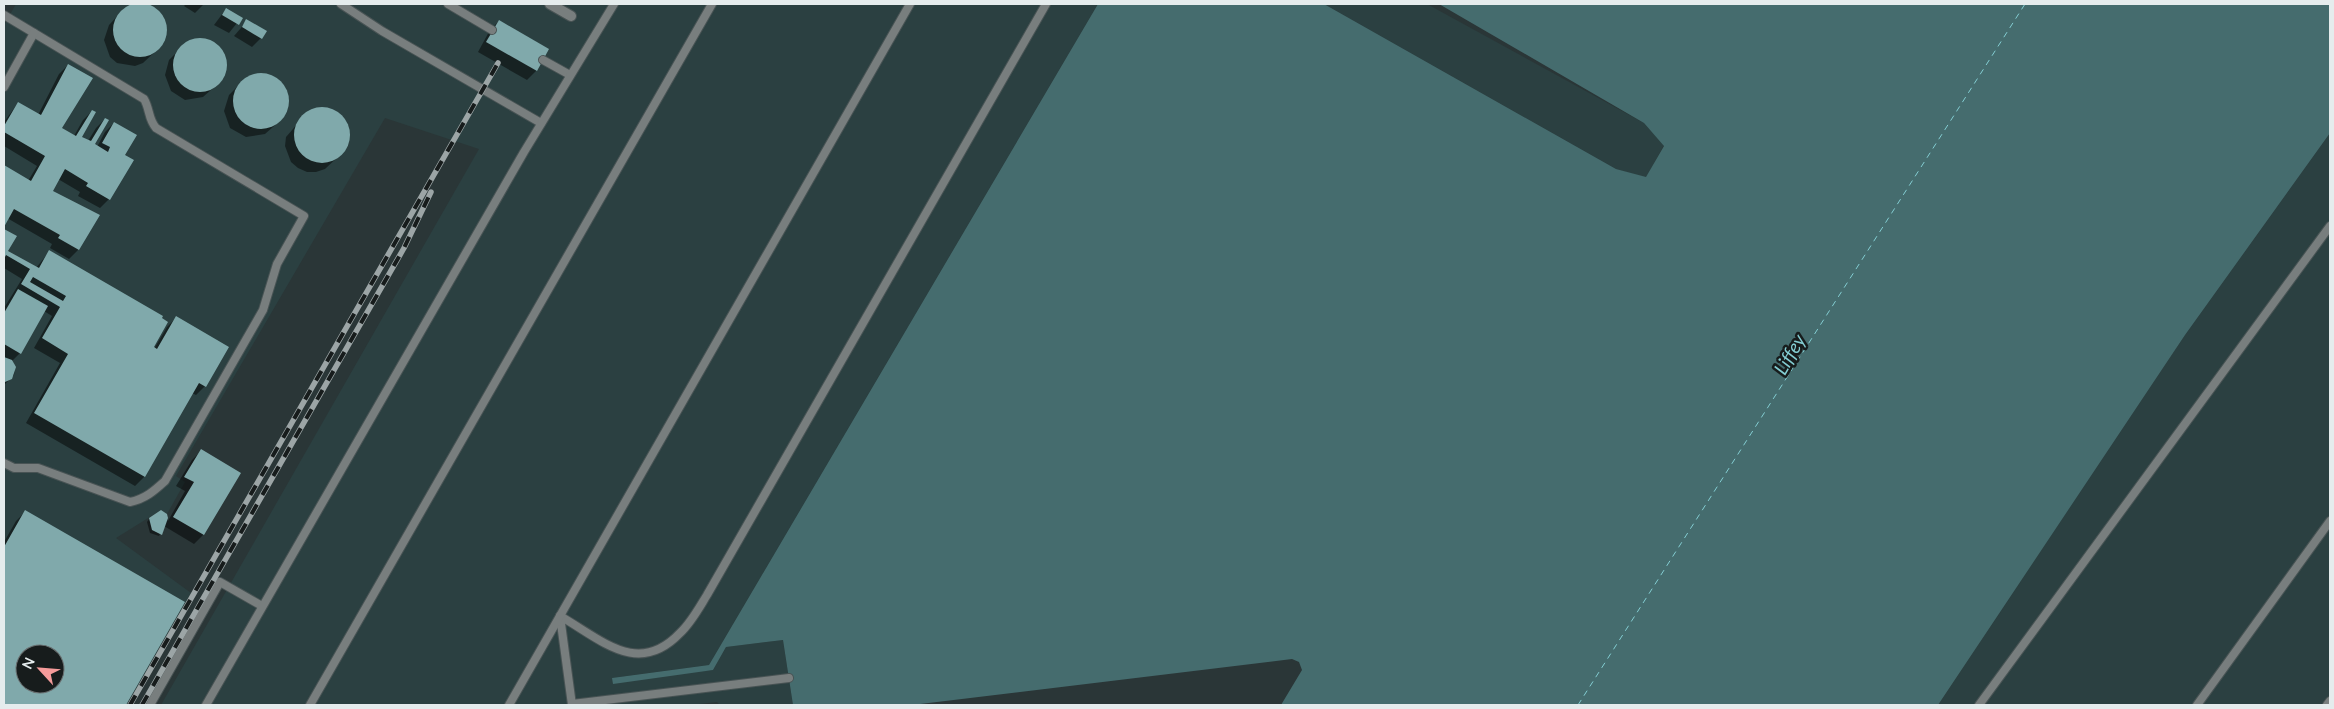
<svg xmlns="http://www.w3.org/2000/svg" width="2334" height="709" font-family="Lato,sans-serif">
<rect width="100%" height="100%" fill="#2a3637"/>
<!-- built -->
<g fill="#2b4041" fill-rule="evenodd">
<path d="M16,4H1098L709,665L612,678L713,670L726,647L783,640L793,705H720L717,702L691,705H161L479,149L385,118L176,476L185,482L167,514L161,510L116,538L191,593L127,705H4V25ZM25,654H55V684H25Z"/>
<path d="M1324,4H1427L1644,123L1664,145L1646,178L1616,169Z"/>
<path d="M2330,133V705H1938L2185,335Z"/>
</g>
<!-- water -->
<path fill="#456c6e" d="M1098,4H1324L1616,169L1646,177L1664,146L1644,123L1439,4H2330V133L2185,335L1938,705H1281L1302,670L1299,662L1292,659L912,705H793L783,640L726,647L713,670L613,684L612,678L709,665Z"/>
<!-- shadow -->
<g fill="#0007" fill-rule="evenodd">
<path d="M140,4L155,8L161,14L167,31L160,47L143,63L135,66L117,63L110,57L104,40L109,25L124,9Z"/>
<path d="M186,4H204L195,13L184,6Z"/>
<path d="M226,9L241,18L229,33L214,25Z"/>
<path d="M247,21L261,38L252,47L234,36Z"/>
<path d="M499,21L548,49L536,71L527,80L478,52L490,30Z"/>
<path d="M200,39L215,44L221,49L226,65L224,74L220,82L203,97L185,100L171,91L165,75L169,60L185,44Z"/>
<path d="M68,65L60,128L74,136L83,120L92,111L80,137L88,141L96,128L105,119L93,145L97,147L105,132L114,123L123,155L109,199L100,208L78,196L80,192L58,179L51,191L98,215L78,250L69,259L50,248L52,244L7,218L4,224V167L28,181L37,166L4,146V122L18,103L38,115L59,74Z"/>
<path d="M261,73L277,78L283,84L287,92V111L282,119L265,134L246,137L230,128L224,111L229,95L245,79Z"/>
<path d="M322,108L338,113L344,119L349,136L347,145L342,153L325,169L316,172H307L298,168L291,162L285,146L286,137L306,114Z"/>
<path d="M4,230L15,237L7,251L36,268L49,252L154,349L167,327L176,318L205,386L196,395L192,393L144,477L135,486L26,423L60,363L34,348L52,316L44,311L20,353L11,362L15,368L14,375L4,385V359H6L4,358V308L22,279L4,268Z"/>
<path d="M201,451L203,535L194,544L164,526L159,536L150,533L147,522L149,519L166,515L168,521L185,491L176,486L192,460Z"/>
<path d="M25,512L183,602L124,705H4V542L16,521ZM25,654H55V684H25Z"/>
</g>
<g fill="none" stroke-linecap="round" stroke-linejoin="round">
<!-- ferry -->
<path stroke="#83cdd2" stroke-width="1" stroke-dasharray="6 5" stroke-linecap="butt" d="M1578,705L2025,4"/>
</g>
<!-- building -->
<g fill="#80a9ab" fill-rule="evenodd">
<circle cx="140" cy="30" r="27"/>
<path d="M226,8L243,18L239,25L222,15Z"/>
<path d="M246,19L267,31L262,39L242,27Z"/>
<path d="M499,20L549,49L537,71L486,42Z"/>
<circle cx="200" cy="65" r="27"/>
<path d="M68,64L93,78L62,128L76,136L92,110L96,112L82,137L91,141L105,118L109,120L95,144L108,152L110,147L102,143L114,122L137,135L125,155L134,160L110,200L86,186L88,183L65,169L53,191L100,215L79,250L58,238L60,235L14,209L4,227V165L31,181L45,156L4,132V126L18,102L41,115Z"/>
<circle cx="261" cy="101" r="28"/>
<circle cx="322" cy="135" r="28"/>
<path d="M4,229L17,236L8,251L39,268L49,250L163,316L162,318L168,322L154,347L157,349L176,316L229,347L206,387L199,383L145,477L34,413L68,354L42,338L60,307L21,284L30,269L6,255L4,259ZM33,277L66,296L63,301L30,282Z"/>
<path d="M18,289L48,306L21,354L4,344V313Z"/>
<path d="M4,357L12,360L16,367L12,379L5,382Z"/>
<path d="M201,449L241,473L204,535L173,517L194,482L184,477Z"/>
<path d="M25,510L185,602L126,705H4V547ZM25,654H55V684H25Z"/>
<path d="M161,510L167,514L168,518L162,535L152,530L149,518Z"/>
</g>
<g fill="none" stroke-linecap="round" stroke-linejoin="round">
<!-- lane casing -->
<g stroke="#485354" stroke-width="10">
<g id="lane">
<path d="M341,4L382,31L541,123"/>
<path d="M448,4L492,30"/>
<path d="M4,15L144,99C150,109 148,119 156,128L304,216L277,264L263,310L165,481C154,491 145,499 130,502L38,468H14L4,463"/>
<path d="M543,60L570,75"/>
<path d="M4,87L34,33"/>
<path d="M560,616C602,640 638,677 680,633C691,623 699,608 707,595L1046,4"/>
<path d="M560,616L572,705"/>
<path d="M572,704L789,678"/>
<path d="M150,705L220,582L262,606"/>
<path d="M206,705L524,152L614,4"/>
<path d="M310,705L712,4"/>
<path d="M509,705L910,4"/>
<path d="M1979,705L2330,226"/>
<path d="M2197,705L2330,521"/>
<path d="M2327,705L2330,701"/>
</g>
</g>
<!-- street casing -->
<g stroke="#485354" stroke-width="12">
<path id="street" d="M550,4L571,16"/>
</g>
<!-- lane -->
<use href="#lane" stroke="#787e7e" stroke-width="8"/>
<!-- street -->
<use href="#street" stroke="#787e7e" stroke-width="10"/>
<!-- rail casing -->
<g stroke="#9ca5a6" stroke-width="5.5">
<g id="rail">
<path d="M130,705L498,63"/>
<path d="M142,705L404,248L431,192"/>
</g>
</g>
<!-- rail -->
<use href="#rail" stroke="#171c1c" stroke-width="4" stroke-dasharray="11" stroke-linecap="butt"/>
</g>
<g text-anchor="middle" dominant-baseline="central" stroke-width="5" stroke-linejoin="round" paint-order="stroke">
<!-- water labels -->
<g font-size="19" font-style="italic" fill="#83cdd2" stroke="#171c1c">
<text transform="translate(1789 354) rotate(-60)">Liffey</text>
</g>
</g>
<!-- border -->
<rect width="2334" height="709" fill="none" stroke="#e5eced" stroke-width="10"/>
<!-- north arrow -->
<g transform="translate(40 669) rotate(296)"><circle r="24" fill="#171c1c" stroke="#696f70"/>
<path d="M0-4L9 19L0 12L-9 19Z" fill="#f59b9a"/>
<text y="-8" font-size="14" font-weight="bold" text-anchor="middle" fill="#e5eced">N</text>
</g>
</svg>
